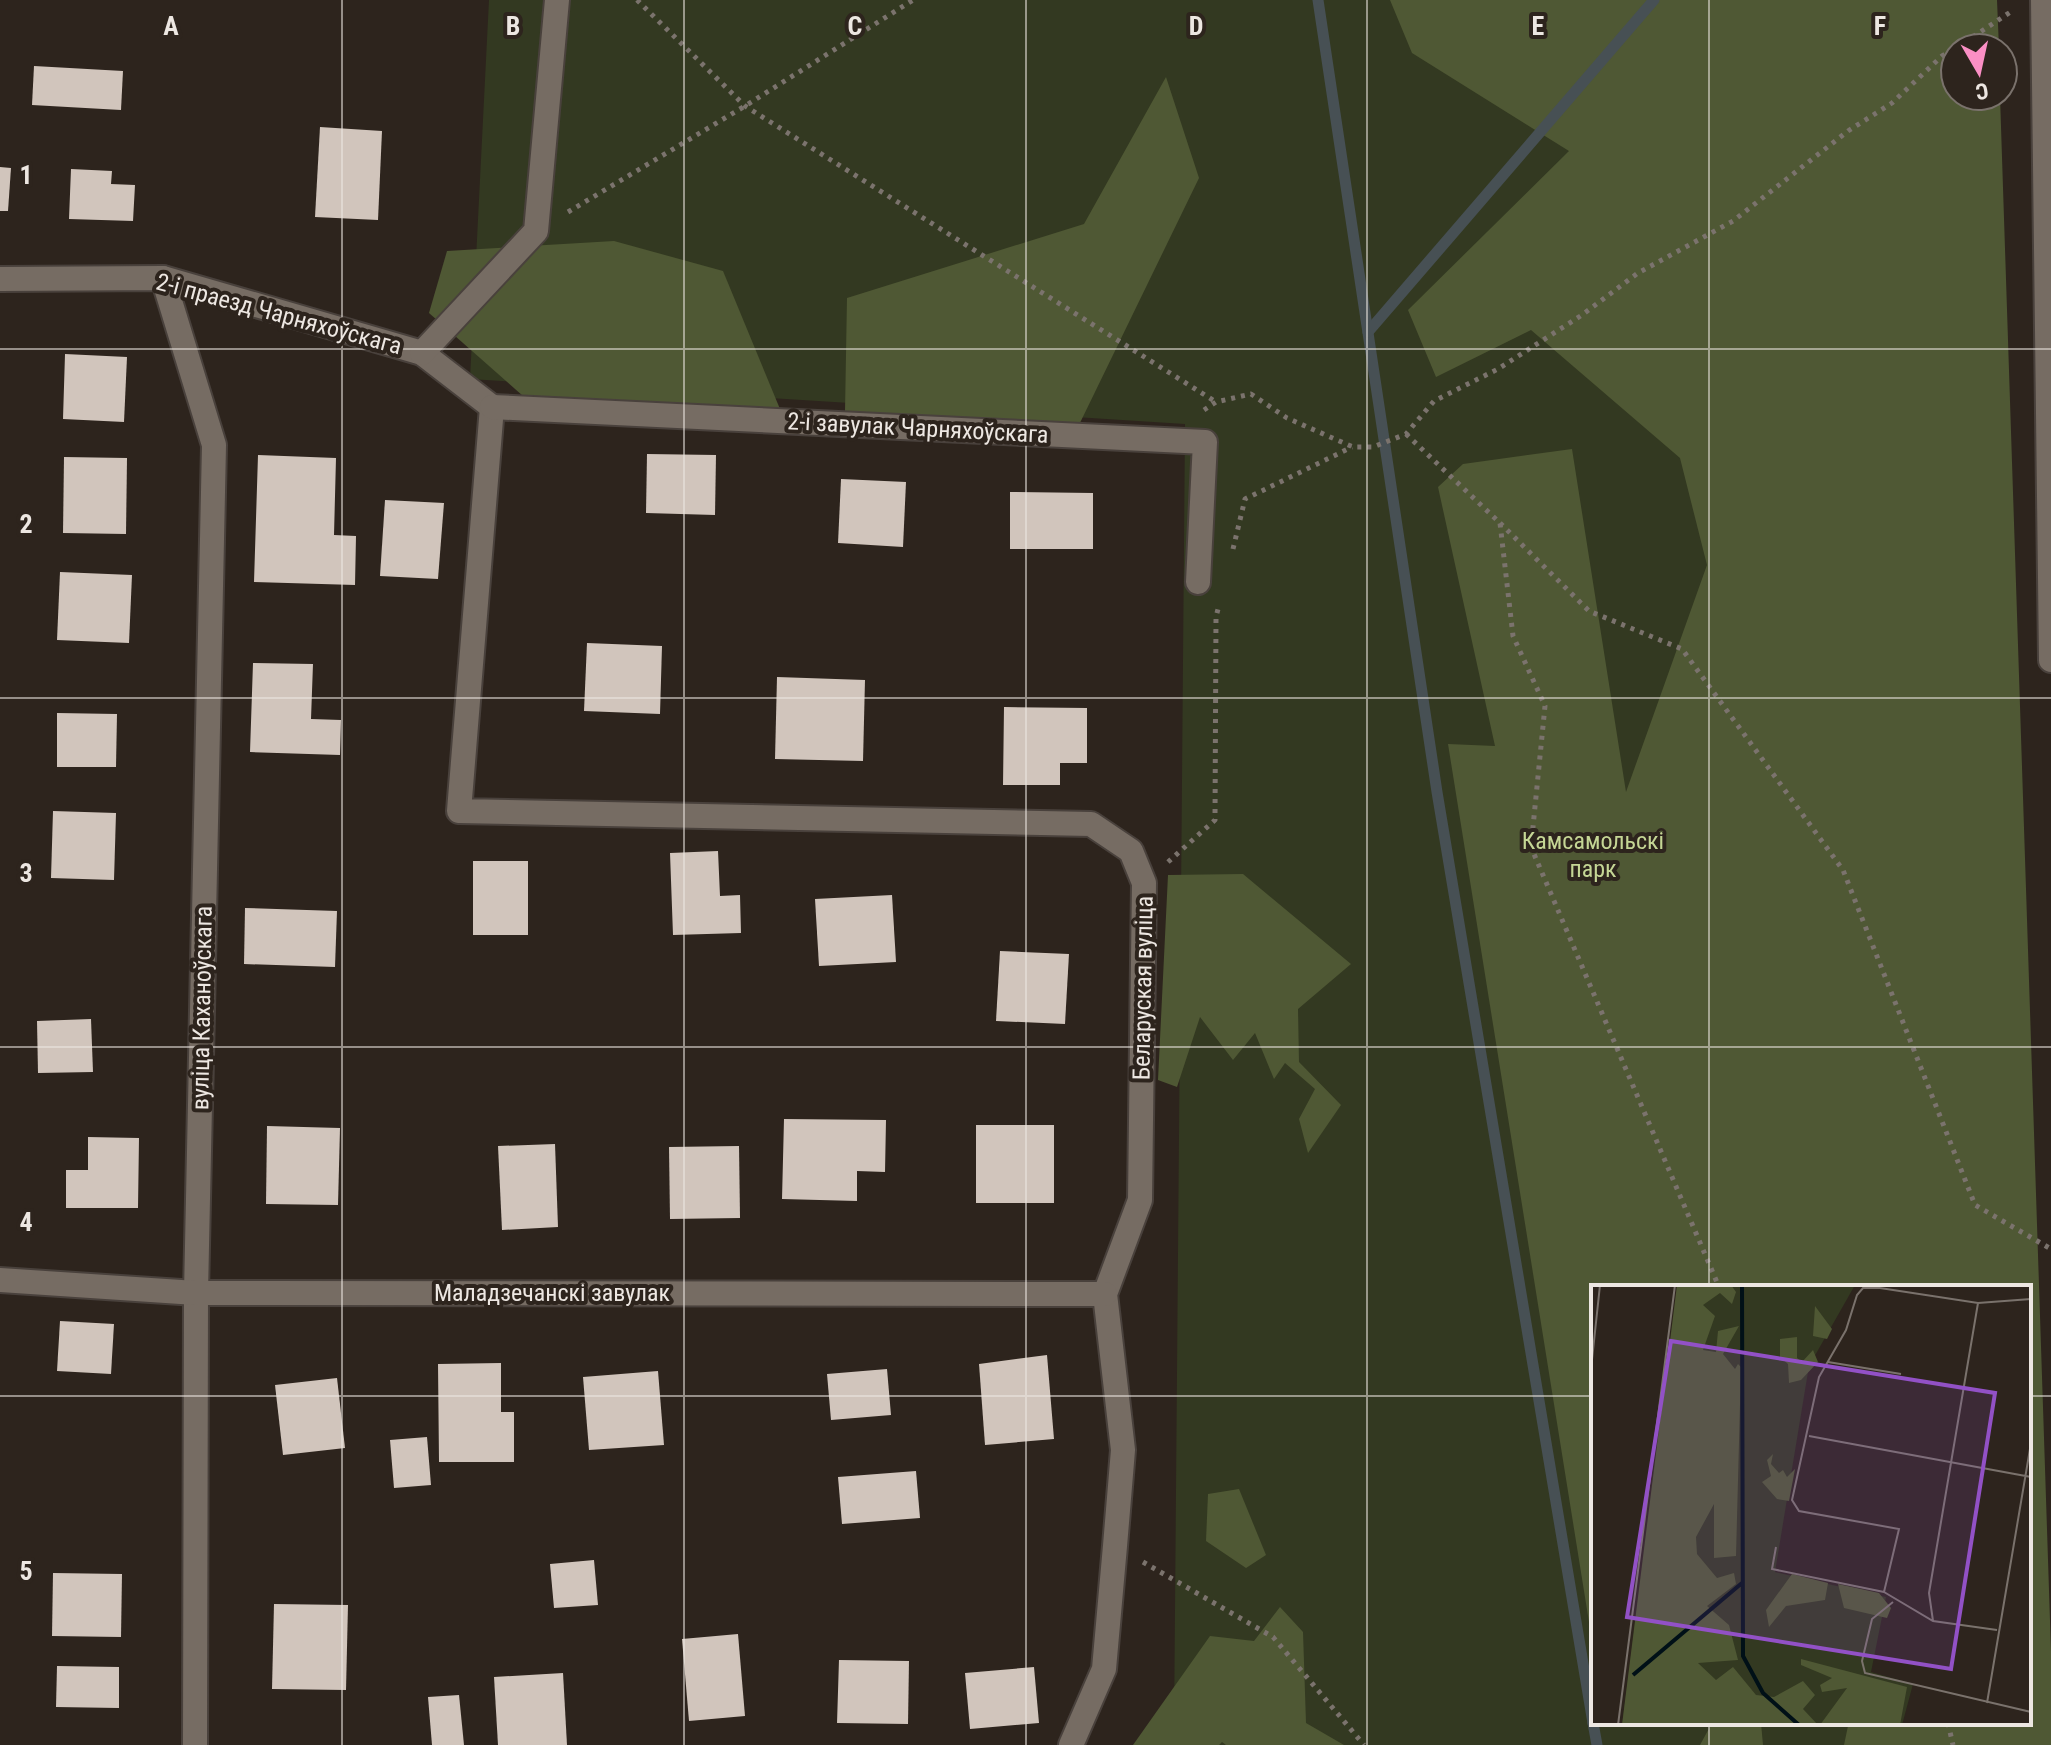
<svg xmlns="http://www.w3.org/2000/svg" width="2051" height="1745" font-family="'Roboto Condensed',sans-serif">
<rect width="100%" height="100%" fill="#2d241d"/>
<!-- green -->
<path fill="#333921" d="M489,0H1985L1955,48V96L1593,1287V1723H2029L2032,1745H1168L1174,1728L1185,424L470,379Z"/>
<!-- forest -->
<g fill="#4f5834">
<path d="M1390,0H1997L1999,48H1955V96H2000L2051,1651V1745H1844L1848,1726L1775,1723H2029V1287H1593V1647L1448,744L1495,746L1438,487L1463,464L1572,449L1626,792L1707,565L1680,458L1531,330L1436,377L1408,310L1569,151L1412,53Z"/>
<path d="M1166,77L1199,178L1078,427L845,411L847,298L1084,224Z"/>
<path d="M614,241L723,271L780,409L523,396L429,313L447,251Z"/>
<path d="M1243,874L1351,964L1298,1009L1299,1062L1341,1105L1308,1153L1299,1119L1315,1089L1285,1063L1274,1079L1255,1033L1233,1060L1200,1017L1177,1087L1158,1080L1168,875Z"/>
<path d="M1239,1489L1266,1555L1246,1568L1206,1541L1208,1494Z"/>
<path d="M1280,1607L1303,1632L1306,1723L1344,1745H1226L1222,1742L1219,1745H1133L1210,1636L1254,1641Z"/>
<path d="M1712,1723H1761L1763,1745H1700Z"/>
</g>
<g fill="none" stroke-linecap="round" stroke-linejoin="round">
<!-- stream -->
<g stroke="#475054" stroke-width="11">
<path d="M1318,0L1437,792L1593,1723"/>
<path d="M1368,332L1654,0"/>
<path d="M1593,1723L1597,1745"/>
</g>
</g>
<!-- building -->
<g fill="#d1c5bc">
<path d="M34,66L123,71L121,110L32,105Z"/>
<path d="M320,127L382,131L378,220L315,217Z"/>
<path d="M0,167L11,168L8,211H0Z"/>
<path d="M71,169L112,171L111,184L135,185L133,221L69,219Z"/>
<path d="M65,354L127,357L124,422L63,419Z"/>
<path d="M647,454L716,455L715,515L646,513Z"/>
<path d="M258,455L336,458L334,535L356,536L355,585L254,582Z"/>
<path d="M64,457L127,458L126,534L63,533Z"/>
<path d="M841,479L906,482L903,547L838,543Z"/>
<path d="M1010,492L1093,493V549H1010Z"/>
<path d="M385,500L444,503L438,579L380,576Z"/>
<path d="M60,572L132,575L129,643L57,640Z"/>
<path d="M587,643L662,646L660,714L584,711Z"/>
<path d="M253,663L313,664L311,719L341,720L340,755L250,752Z"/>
<path d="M777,677L865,680L863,761L775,759Z"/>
<path d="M1004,707L1087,708V763H1060V785H1003Z"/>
<path d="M57,713L117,714L116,767H57Z"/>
<path d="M53,811L116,813L114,880L51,878Z"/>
<path d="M718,851L720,896L740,895L741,933L673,935L670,853Z"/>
<rect x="473" y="861" width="55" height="74"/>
<path d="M892,895L896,962L819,966L815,899Z"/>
<path d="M245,908L337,911L335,967L244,964Z"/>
<path d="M1000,951L1069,954L1065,1024L996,1021Z"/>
<path d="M91,1019L93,1072L38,1073L37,1021Z"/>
<path d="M784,1119L886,1120L885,1172L857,1171V1201L782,1199Z"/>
<rect x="976" y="1125" width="78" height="78"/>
<path d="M267,1126L340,1128L338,1205L266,1204Z"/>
<path d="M88,1137L139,1138L138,1208H66V1170H88Z"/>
<path d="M555,1144L558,1227L502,1230L498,1146Z"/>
<path d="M739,1146L740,1218L670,1219L669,1147Z"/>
<path d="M60,1321L114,1324L111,1374L57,1371Z"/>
<path d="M1047,1355L1054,1439L985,1445L979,1364Z"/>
<path d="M501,1363V1412H514V1462H439L438,1364Z"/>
<path d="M887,1369L891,1415L831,1420L827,1374Z"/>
<path d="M658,1371L664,1445L589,1450L583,1377Z"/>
<path d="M337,1378L345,1448L283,1455L275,1385Z"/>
<path d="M427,1437L431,1485L394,1488L390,1440Z"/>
<path d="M916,1471L920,1518L842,1524L838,1477Z"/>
<path d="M594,1560L598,1605L554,1608L550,1564Z"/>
<path d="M53,1573L122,1574L121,1637L52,1636Z"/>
<path d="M274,1604L348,1605L346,1690L272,1689Z"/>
<path d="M738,1634L745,1716L689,1721L682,1639Z"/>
<path d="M839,1660L909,1661L908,1724L837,1723Z"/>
<path d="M57,1666L119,1667V1708L56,1707Z"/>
<path d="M1034,1667L1039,1723L970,1729L965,1673Z"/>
<path d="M563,1673L567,1745H498L494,1677Z"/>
<path d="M459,1695L464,1745H432L428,1697Z"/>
</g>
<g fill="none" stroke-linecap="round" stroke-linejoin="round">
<!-- minor casing -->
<g stroke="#49413c" stroke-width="28">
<g id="minor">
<path d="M2043,0L2051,660"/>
<path d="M163,278L214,445L196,1293L195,1745"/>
<path d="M0,279L163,278L422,353L492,407"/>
<path d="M422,353L536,231L557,0"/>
<path d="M492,407L459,811L1091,824L1131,851L1144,883L1140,1200L1105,1294L1123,1450L1115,1546L1104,1669L1071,1745"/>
<path d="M492,407L1205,442L1198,582"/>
<path d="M0,1280L196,1293L1105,1294"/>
</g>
</g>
<!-- path -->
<g stroke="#7b736d" stroke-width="5" stroke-dasharray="4 6" stroke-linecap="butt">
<path d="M637,0L745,106L1216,402"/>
<path d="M1956,48L2012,11"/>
<path d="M568,212L745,106L913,0"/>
<path d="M1204,410L1216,402L1251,394L1287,418L1353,447H1373L1406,434L1434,401L1498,369L1582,315L1638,273L1733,221L1848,131L1892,103L1942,56L1955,49"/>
<path d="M1406,434L1500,523L1513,636L1545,706L1531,847L1719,1287"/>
<path d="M1500,523L1589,611L1682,649L1843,870L1975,1205L2051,1249"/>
<path d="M1233,549L1245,499L1352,447"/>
<path d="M1168,862L1215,820L1216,617L1219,605"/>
<path d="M1143,1562L1273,1637L1364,1745"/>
<path d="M1948,1723L1953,1745"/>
</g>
<!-- minor -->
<use href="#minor" stroke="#766c63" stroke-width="24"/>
</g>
<!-- grid -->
<path fill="none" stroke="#ede7e2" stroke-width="2" stroke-opacity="0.55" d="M342,0V1745M684,0V1745M1026,0V1745M1367,0V1745M1709,0V1287M0,349H2051M0,698H2051M0,1047H2051M0,1396H1593M2029,1396H2051M1709,1723V1745"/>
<g text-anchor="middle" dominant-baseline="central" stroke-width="8" stroke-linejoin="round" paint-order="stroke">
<!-- street labels -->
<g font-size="24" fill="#ede7e2" stroke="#2d241d">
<text transform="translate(279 314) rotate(15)">2-і праезд Чарняхоўскага</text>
<text transform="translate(918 428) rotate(3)">2-і завулак Чарняхоўскага</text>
<text transform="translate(1143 988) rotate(-89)">Беларуская вуліца</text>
<text transform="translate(202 1008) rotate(-89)">вуліца Каханоўскага</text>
<text x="552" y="1293">Маладзечанскі завулак</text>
</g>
<!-- park labels -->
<g font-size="24" fill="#c5d695" stroke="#2d241d">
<text x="1593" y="841">Камсамольскі<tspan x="1593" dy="28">парк</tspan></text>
</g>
</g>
<!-- overview -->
<g transform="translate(1591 1285)">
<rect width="440" height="440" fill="#2d241d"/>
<path d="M88,0H264L218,81L184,287L295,312L280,387L322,399L311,440H31Z" fill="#333921"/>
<path d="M86,0H140L145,7L141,19L129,8L112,20L124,31L112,65L125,67L127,46L148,41L132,69L144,84L147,79L150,82L145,271L123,273V219L105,252L106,269L126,293L143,288L145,299L116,321L138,340L147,375L107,378L125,395L142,382L165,410L183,412L212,396L224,410L212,424L227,440H31ZM224,21L241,44L236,54L222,51ZM206,52V73L211,77L222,65L227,77L210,95L198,98L197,79L189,72V54ZM182,169L180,179L188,188L192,185L196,192L204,184L198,216L186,214L171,197L180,191L176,175ZM201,289L237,298L234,315L195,321L178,342L175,325ZM247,299L288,308L300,323L296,333L253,323ZM210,374L316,402L309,440H229L256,403L231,407L229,400L241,393L210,380Z" fill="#4f5834"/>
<path fill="none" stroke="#001017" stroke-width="4" d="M151,0L152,371L172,408L208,440M42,390L151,298"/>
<path fill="none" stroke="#7a726c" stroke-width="2" d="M237,77L310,89M0,84L9,0M218,151L440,192M185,262L181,284L293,307M293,307L308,244L208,226L201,215L228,92L255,45L266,10L272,3H289L387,18L440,14M293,307L342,336L406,345M302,317L281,334L271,376L274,388L440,427M342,336L338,308L387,18M396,418L440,158M27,440L84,0"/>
<path fill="#9251c6" fill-opacity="0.15" stroke="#9251c6" stroke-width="4" d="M80,56L404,108L360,384L36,332Z"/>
<rect width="440" height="440" fill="none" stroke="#ede7e2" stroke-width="4"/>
</g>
<g font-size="26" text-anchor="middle" font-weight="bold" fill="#ede7e2" stroke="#2d241d" stroke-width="8" stroke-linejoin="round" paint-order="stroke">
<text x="171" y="35">A</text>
<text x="513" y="35">B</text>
<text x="855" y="35">C</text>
<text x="1196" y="35">D</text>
<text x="1538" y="35">E</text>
<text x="1880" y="35">F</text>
<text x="26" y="184">1</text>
<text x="26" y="533">2</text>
<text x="26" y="882">3</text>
<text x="26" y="1231">4</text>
<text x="26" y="1580">5</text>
</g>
<!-- north arrow -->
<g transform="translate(1979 72) rotate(171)"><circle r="38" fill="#2d241d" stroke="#7a726c" stroke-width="2"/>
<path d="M0-6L14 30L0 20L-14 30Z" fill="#fb8fc5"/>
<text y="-12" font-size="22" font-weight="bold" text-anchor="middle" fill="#ede7e2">С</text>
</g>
</svg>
